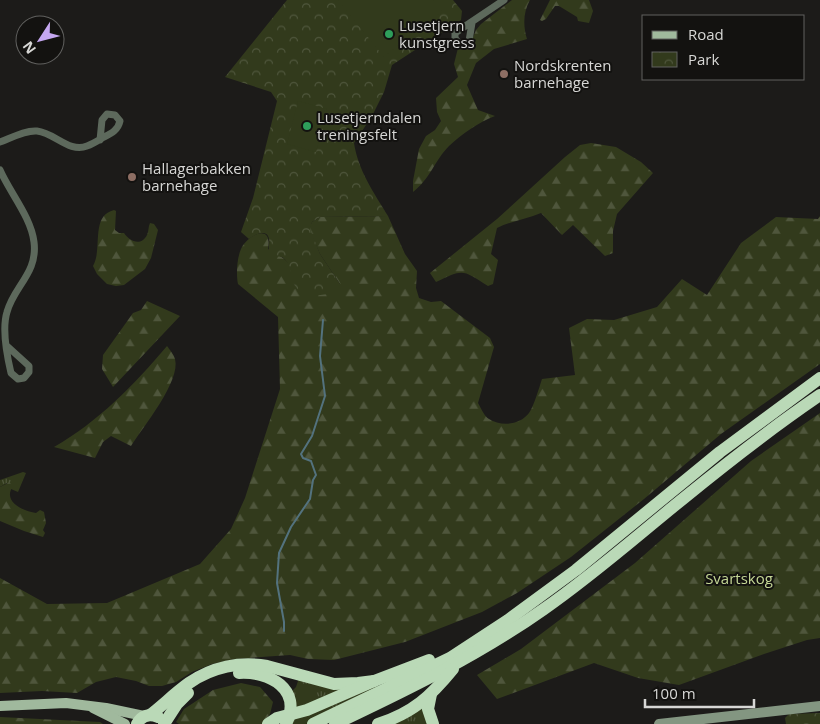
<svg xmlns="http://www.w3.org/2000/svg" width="820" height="724" font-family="'Open Sans',sans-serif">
<defs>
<pattern id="grass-tufts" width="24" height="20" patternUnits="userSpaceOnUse" patternTransform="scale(1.25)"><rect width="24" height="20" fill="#323a1c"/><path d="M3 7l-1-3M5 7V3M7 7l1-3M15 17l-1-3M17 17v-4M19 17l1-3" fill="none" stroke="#4f563c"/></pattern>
<pattern id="forest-firs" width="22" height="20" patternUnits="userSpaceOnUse" patternTransform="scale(1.25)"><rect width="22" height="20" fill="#323a1c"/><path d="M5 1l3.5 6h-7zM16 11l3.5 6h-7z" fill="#4f563c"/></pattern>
<pattern id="park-crowns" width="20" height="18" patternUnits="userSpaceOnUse" patternTransform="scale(1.25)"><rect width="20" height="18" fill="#323a1c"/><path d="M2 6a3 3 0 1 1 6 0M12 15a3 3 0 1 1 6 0" fill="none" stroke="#4f563c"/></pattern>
</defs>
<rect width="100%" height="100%" fill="#1c1b19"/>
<!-- grass -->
<g fill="url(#grass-tufts)">
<path d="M23,472L26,473L18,492L11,489L7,483L0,487V480Z"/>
<path d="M299,678L347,688L295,711L291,692L296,687Z"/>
<path d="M397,681L307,724H290L294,716L358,691Z"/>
<path d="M424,706L429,724H389Z"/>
</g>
<!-- forest -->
<g fill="url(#forest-firs)">
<path d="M512,0H530C523,12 523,26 527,39L494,49L476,63L467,85L478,110L495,116C479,122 462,134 449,146C435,160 430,179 413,192V181L419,149L426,136L435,130L441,121L437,112L436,98L458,77L454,64L458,48H465L470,45L476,30L481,24Z"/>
<path d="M550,0H589L593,11L589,23L578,21L577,17L559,6H555L546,19L542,21L540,20Z"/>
<path d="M591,143L616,147L641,162L653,173L617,214L613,231V253L605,256L573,225L562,235L541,213C527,219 511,221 497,228L491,254L498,260L493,284L488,286C463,270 464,268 436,282L430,273L497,219L565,157L580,145Z"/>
<path d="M114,210L116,211L115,230L119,233H124C129,241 141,247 147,235C149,231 148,227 150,223L154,224L158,230L151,258L145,269L124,285L116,286L107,284L97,274L93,266C103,249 90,216 114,210Z"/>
<path d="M388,216L405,254L417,271L416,288L419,298L431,302L441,301L490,338L494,347L478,403C481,408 484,416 489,419C501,427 520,425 529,413C534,406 539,388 542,379L575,375L569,328L587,319L614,320L657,307L682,279L707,295L741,243L776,217L818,219L820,216V364L721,434L644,499L571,557L517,593L482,612L405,642L334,660L308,659L290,655L234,659L212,664L192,672L176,682L162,686H149L136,681L116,677L96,682L77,693L42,691L0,693V578L47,604L107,603L200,564L231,529L245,498L280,389L278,317L238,284C236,274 237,258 241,249C248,234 273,223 268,249C291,263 289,259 295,286L340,284L320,254L309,229L312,222L320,217Z"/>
<path d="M147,301L180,316L113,387L102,369L103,355L133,313L141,310Z"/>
<path d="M167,346C170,350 174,355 175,359C181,381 143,427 131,446L111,436L103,442L95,458L54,447C98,422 134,385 167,346Z"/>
<path d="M820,413V638L807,640L764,654L679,685L638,678L594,663L497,699L477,675L521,649L635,563L751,461Z"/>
<path d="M10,482L13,486C2,502 23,511 36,513L40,510L44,512L46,523L43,530L45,533L43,537L24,531L0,521V487Z"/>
<path d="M241,683L260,687L273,702L270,714L262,724H179L176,722L184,709L213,690Z"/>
<path d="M0,717L100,722L103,724H0Z"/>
</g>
<!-- park -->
<g fill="url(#park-crowns)">
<path d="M287,0H453L462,11L461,20L392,65L384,92L372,116L354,143C358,170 374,193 388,216L320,217L312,222L310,229L320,254L340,284L336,292C324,295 303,300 295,286C289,275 293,265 282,257L274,256L269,252C268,247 270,243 269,239C267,228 254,235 249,239L241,232L253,198L277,101L271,92L225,77Z"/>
<path d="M820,713V724H786L785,718L789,714Z"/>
</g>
<!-- pitch -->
<g fill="#323a1c">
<path d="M338,0H433L442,11L384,57Z"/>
<path d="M298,101L327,109L316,152L287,144Z"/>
</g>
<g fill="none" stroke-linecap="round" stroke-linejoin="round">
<!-- stream -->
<path stroke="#53727e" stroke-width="2" d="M284,631V622L277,583L279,553L291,527L310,499L313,480L316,475L311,461L303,458L301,454L312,436L325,396L320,356L323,320"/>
<!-- street -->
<g stroke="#5d695c" stroke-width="7">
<path d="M472,23L469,41L465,44L458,42L455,38V33L504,0"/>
<path d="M0,142C11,138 25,130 37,131C55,133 69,153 87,146C93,144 99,140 104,137C112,133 118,130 120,121L115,115L107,114L102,120L100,140"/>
<path d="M0,170C10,193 31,217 34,242C38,273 14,286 7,312C2,328 7,356 11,373L18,379L24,378L29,372V366L7,346"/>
</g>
<!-- secondary -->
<path stroke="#839681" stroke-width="10" d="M659,724L820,706"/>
<!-- primary -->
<g stroke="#a0b99d" stroke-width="10">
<path d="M0,706L66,703L106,708L144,716"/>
<path d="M93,708L125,724"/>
</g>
<!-- highway -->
<g stroke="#bad9b7" stroke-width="12">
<path d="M239,673C269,671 303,689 286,724"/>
<path d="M431,694L428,709L433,724"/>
<path d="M150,715C163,705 175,693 189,683C212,667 240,661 267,666L334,684L358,683L374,681"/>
<path d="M137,724C141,716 149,713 158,717"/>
<path d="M164,724L177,704L188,693"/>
<path d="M268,724L277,718L307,710L374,681L429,660"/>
<path d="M313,724L450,658L508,620L576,570L720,452L820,378"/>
<path d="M335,724C407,690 479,655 544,609C593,575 638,535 684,498C728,462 773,427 820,395"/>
<path d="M378,724C413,713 431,696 453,669"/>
</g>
</g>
<!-- markers -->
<g fill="#2e9e5b" stroke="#131210" stroke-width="2">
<circle cx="389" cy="34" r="5"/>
<circle cx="307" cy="126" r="5"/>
</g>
<g fill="#8d6e63" stroke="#131210" stroke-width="2">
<circle cx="504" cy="74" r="5"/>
<circle cx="132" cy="177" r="5"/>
</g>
<g text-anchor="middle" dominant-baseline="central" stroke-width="4" stroke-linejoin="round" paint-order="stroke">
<!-- poi labels -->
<g font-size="15" fill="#d7d7d5" stroke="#131210" text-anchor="start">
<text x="399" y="25">Lusetjern<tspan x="399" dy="17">kunstgress</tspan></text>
<text x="514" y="65">Nordskrenten<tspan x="514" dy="17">barnehage</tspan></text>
<text x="317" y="117">Lusetjerndalen<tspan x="317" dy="17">treningsfelt</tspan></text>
<text x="142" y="168">Hallagerbakken<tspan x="142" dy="17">barnehage</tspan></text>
</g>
<!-- park labels -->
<g font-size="15" fill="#c4d695" stroke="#131210">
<text x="739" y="578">Svartskog</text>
</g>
</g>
<!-- legend -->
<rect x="642" y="15" width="162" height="65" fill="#131210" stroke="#61615f"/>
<rect x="652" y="31" width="25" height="8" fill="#a0b99d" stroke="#61615f"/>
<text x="688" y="40" font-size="15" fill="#d7d7d5">Road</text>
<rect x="652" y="52" width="25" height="15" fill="url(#park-crowns)" stroke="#61615f"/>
<text x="688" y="65" font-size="15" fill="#d7d7d5">Park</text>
<!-- north arrow -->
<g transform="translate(40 40) rotate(234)"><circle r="24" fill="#131210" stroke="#61615f"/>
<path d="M0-4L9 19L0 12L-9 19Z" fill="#c5a7f1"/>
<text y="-8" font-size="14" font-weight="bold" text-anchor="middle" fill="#d7d7d5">N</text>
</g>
<!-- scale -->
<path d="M645 699v8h109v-8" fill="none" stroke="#d7d7d5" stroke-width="2.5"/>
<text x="652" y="699" font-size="15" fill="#d7d7d5" stroke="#131210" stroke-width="4" paint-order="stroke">100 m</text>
</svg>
